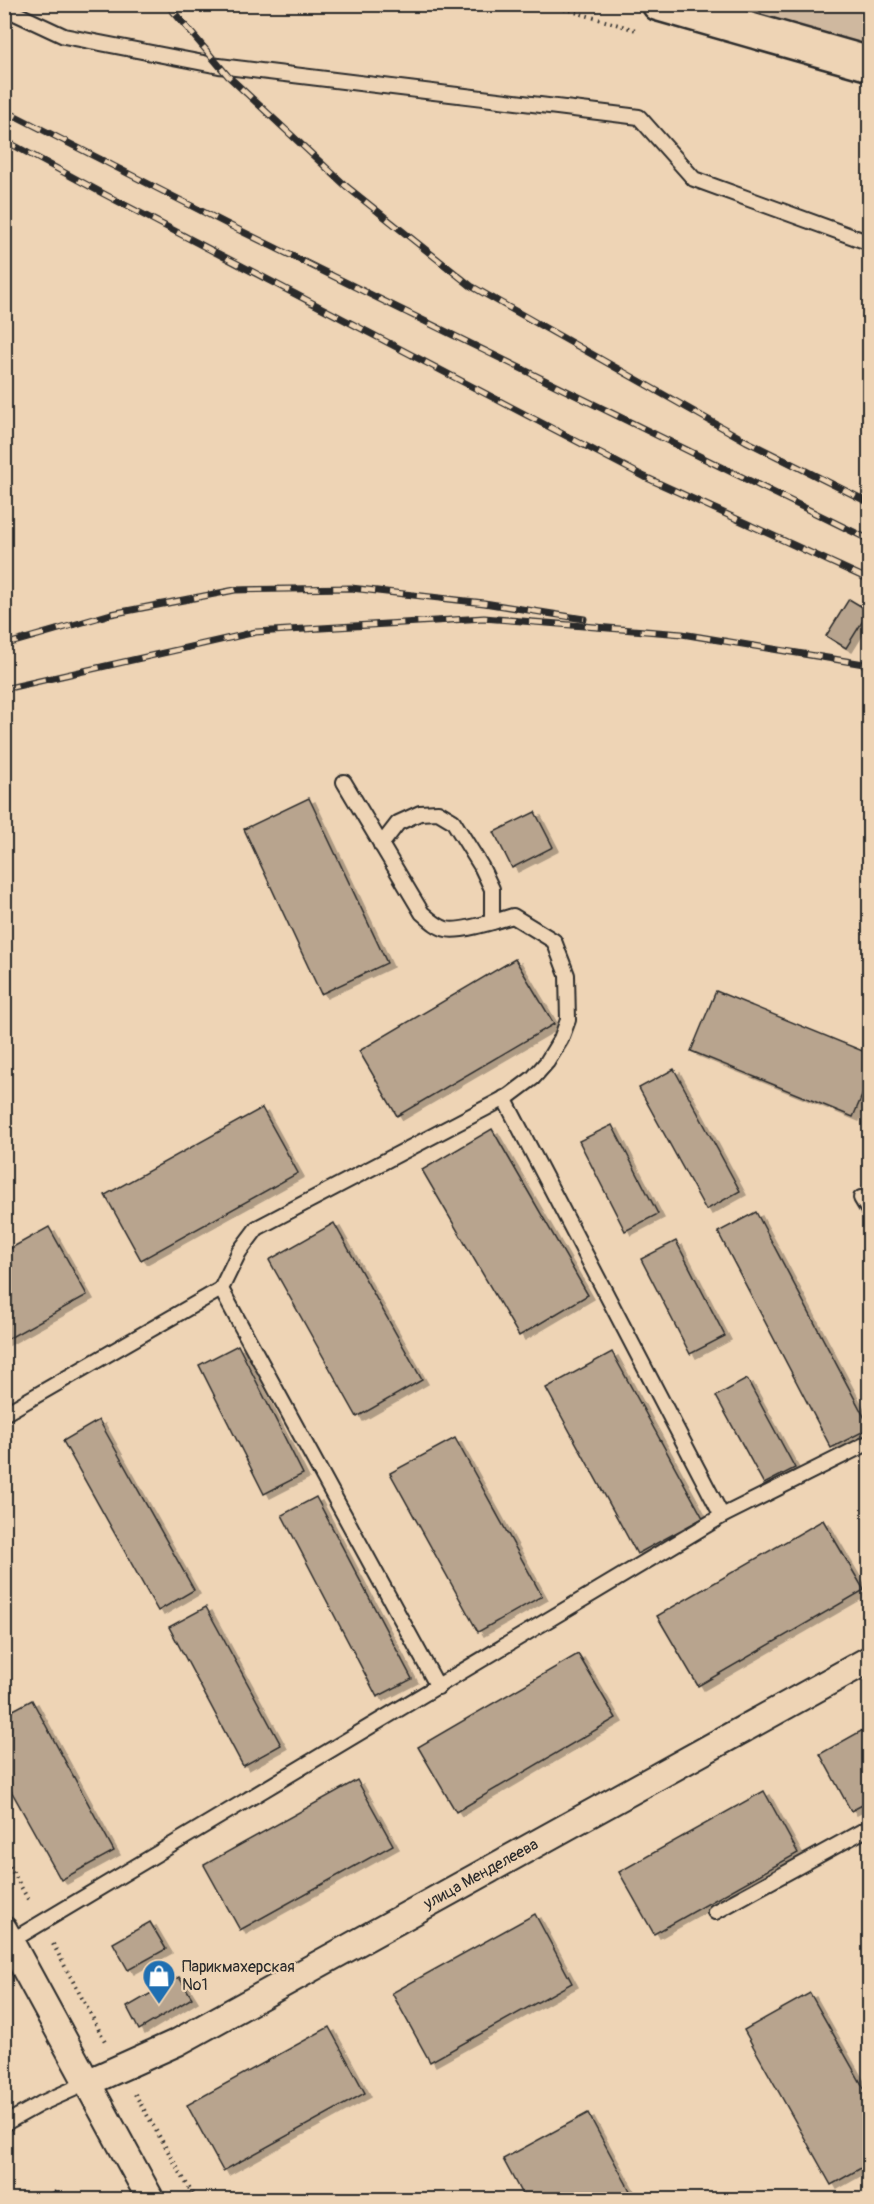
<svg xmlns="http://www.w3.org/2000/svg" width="874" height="2204" font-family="Pangolin,sans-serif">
<defs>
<filter id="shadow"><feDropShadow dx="6" dy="4" stdDeviation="0" flood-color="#0004"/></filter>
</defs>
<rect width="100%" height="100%" fill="#eed4b5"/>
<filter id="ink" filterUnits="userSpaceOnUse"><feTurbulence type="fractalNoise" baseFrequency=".0167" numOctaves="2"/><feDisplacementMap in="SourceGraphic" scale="12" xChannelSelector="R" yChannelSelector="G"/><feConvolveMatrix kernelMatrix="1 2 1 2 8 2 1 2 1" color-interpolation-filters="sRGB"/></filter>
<g filter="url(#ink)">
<!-- green -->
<path fill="#cfb89f" stroke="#7d7265" stroke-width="1.5" d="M659,5H869V64Z"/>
<!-- building -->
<g fill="#b8a48e" stroke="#2b2b2b" stroke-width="1.5" filter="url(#shadow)">
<path d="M849,599L869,611L846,648L826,636Z"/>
<path d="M309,798L387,963L321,994L244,829Z"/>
<path d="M535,812L553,847L512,868L494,832Z"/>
<path d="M515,959L554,1024L397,1116L359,1051Z"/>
<path d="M716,991L870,1054V1077L853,1117L691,1051Z"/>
<path d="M674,1069L740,1191L706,1210L639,1088Z"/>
<path d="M262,1108L298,1173L141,1260L105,1195Z"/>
<path d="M612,1125L658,1214L625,1231L579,1141Z"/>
<path d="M492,1129L588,1295L519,1336L422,1170Z"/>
<path d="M756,1212L870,1428L831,1448L718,1232Z"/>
<path d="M334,1223L422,1380L357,1417L269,1260Z"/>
<path d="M49,1227L87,1295L4,1341V1252Z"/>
<path d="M676,1241L725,1336L690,1354L641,1259Z"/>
<path d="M238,1345L303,1474L264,1494L199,1365Z"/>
<path d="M612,1352L703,1518L637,1554L546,1388Z"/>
<path d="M747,1379L795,1468L764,1484L716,1396Z"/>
<path d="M99,1420L194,1590L158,1611L63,1441Z"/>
<path d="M455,1438L542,1596L478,1632L390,1473Z"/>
<path d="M316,1497L412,1679L377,1697L282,1515Z"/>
<path d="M823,1520L864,1590L698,1686L657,1616Z"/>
<path d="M206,1607L281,1745L243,1766L169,1627Z"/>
<path d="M578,1654L616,1718L456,1812L418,1747Z"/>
<path d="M32,1700L114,1851L61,1880L4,1778V1715Z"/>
<path d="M870,1726V1801L851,1811L820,1754Z"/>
<path d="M357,1780L393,1845L240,1930L204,1865Z"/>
<path d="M764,1791L798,1853L654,1934L619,1872Z"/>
<path d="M535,1914L572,1983L430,2062L392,1993Z"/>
<path d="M150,1922L166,1949L128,1970L113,1943Z"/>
<path d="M179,1977L192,1998L139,2030L127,2007Z"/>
<path d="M810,1993L870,2099V2163L831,2185L744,2030Z"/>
<path d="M329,2027L365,2093L223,2171L187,2105Z"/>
<path d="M588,2113L635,2200H525L503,2159Z"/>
<path d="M55,2191L59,2200H39Z"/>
</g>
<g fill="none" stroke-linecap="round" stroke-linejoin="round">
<!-- service casing -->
<g stroke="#2b2b2b" stroke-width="18">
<g id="service">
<path d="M4,8L64,36L219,66L639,117L694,179L870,243"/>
<path d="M344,782L422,913C429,919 437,927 446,929C459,933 499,920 513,916L554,941L567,975L568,1020L561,1039L547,1062L533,1078L509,1096L257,1228L239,1252L221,1289L438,1687"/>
<path d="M381,845L398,823L420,813L438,812L453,821L481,866L492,889V922"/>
<path d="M861,1198L870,1213"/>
<path d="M4,1414L221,1289"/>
<path d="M722,1516L870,1442"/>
<path d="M715,1912L870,1827"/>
<path d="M11,1941L722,1516L504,1098"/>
<path d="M4,2124L40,2104L89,2082"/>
</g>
</g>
<!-- minor casing -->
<g stroke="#2b2b2b" stroke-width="30">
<g id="minor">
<path d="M4,1930L151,2200"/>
<path d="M89,2082L178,2042L870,1659"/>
</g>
</g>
<!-- secondary casing -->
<g stroke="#2b2b2b" stroke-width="38">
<path id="secondary" d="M659,4L870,64"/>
</g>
<!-- path -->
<g stroke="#2b2b2b" stroke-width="4" stroke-dasharray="1.5 4.5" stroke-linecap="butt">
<path d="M547,4L636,30"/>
<path d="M4,1856L30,1903"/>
<path d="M53,1944L106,2043"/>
<path d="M135,2094L196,2200"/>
</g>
<!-- service -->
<use href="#service" stroke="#eed4b5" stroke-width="14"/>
<!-- minor -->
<use href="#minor" stroke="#eed4b5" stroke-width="26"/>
<!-- secondary -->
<use href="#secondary" stroke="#eed4b5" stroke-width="33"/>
<!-- rail casing -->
<g stroke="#2b2b2b" stroke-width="7">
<g id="rail">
<path d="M167,4L228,76L346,186L471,286L746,441L870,503"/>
<path d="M4,110L227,224L870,540"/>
<path d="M4,140L104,194L645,477L870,580"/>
<path d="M4,645L111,614L235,590L351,588L484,603L584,619"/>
<path d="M4,689L256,632L484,618L682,634L870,665"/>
</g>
</g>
<!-- rail -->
<use href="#rail" stroke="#eed4b5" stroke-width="4.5" stroke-dasharray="14" stroke-linecap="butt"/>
</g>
</g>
<!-- icons -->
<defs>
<g id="shop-pin" transform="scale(1.725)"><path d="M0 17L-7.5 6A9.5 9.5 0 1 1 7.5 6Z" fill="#1f6fb2" stroke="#eed4b5"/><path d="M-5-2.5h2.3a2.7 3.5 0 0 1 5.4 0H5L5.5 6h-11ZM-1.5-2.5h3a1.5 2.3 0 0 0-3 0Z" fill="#fff"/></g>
</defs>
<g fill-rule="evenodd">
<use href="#shop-pin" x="159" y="1976"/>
</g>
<g text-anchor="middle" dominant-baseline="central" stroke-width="4.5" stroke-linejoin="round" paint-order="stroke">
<!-- street labels -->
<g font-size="16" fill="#2b2b2b" stroke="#eed4b5">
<text transform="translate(481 1874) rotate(-29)">улица Менделеева</text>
</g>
<!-- poi labels -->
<g font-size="16" fill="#2b2b2b" stroke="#eed4b5" text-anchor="start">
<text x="182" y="1967">Парикмахерская<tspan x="182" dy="18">№1</tspan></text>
</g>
</g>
<!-- margin -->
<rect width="874" height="2204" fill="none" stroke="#eed4b5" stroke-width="24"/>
<rect x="12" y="12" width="850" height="2180" fill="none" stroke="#2b2b2b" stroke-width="2" filter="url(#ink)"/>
</svg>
